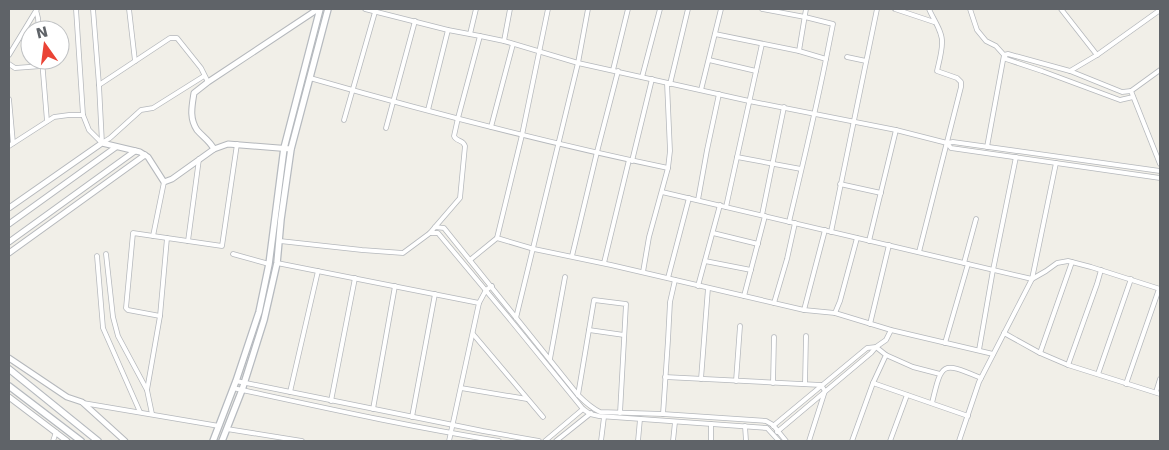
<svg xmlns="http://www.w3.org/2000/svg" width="1169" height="450" font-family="'DejaVu Sans',sans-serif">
<rect width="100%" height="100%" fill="#f1efe8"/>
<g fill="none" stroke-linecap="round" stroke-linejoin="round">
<!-- minor casing -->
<g stroke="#b5b8bc" stroke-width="5.5">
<g id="minor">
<path d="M76,9L83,115"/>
<path d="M93,9L99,85L102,143"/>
<path d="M129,9L135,61"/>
<path d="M365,9L448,30L480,36L504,41L578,63L749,101L896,130L947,143L953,142L1160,171"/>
<path d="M548,9L522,135L497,238L534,249L611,265L804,310L835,313L891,330L993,354"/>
<path d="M762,9L805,17L833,24L826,59"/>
<path d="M895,9L934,22"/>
<path d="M970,9L977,30L986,41L996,46L1004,55L987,147"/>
<path d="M1061,9L1097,55"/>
<path d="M36,10L38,18L39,30"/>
<path d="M470,34L476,9"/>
<path d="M715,34L799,51L826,59C815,114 802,168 789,222"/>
<path d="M504,41L510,9"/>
<path d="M799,51L806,9"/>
<path d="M9,55L37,9"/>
<path d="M847,57L866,61"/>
<path d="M42,60L47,121"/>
<path d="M709,60L756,71"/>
<path d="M9,64L15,68L42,66"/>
<path d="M613,70L628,9"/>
<path d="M1160,70L1131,91L1160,164"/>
<path d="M1070,71L1097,55L1160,10"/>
<path d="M642,77L660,9"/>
<path d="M310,78C428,112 548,143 668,168"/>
<path d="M670,84L688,9"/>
<path d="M99,85L170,38H177L201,68L208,82"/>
<path d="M701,90L721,9"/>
<path d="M1131,91L1122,92L1070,71L1008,54L1004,55L1006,59L1042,71L1120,100L1133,97"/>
<path d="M9,99L13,143"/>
<path d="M428,110L448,30"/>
<path d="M344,120L375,12"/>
<path d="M491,127L513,44"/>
<path d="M386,128L415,21"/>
<path d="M102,143L110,138L141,110L153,108L204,76"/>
<path d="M947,143L951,148L1160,178"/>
<path d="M9,146L54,117L69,115H83L89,130L102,143"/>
<path d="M737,157L801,169"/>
<path d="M632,161L652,79"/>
<path d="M840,184L881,193"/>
<path d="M662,192L1032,279L1056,163"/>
<path d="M698,200L707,150L719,94"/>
<path d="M726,207L762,44"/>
<path d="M762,215L784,107"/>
<path d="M435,227L460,198L465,146C463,139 456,142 454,136L458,118L480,36"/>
<path d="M831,232L877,9"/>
<path d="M430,233H438L508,317L583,409L590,414L599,416L767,428L779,441"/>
<path d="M713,233L758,244"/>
<path d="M153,236L164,182"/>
<path d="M188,241L199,159"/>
<path d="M280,241L362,250L403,253L430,233L435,227L444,228L578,395C585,402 591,408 600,412L663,414L766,421L773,425L786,441"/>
<path d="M869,241L896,130"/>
<path d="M919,252L961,87V82L957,78L937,71C939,62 942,52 942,43C943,32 933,19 929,9"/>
<path d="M106,254L113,317L118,336L147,390"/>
<path d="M233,254L269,264"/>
<path d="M97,256L103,328L140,412"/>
<path d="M572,256L597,152L618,71"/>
<path d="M470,260L497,238"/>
<path d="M705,261L751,270"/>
<path d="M277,263L479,303"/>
<path d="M604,263L629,160"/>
<path d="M964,263L976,219"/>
<path d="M643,272L649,237L668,168L670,151L667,83"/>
<path d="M668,278L689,198"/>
<path d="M698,286L720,205"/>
<path d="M744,296L765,216"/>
<path d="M774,303L787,259L795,223"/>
<path d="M804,310L825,230"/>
<path d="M835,313L840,301L857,238"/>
<path d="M160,316L128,310L126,308L133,233L167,238"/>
<path d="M516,318L578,63L588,9"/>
<path d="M870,324L889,245"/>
<path d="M589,330L624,335"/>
<path d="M1004,333L1040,353L1068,365L1160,394"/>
<path d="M473,334L543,417"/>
<path d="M945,343L968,264"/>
<path d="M979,350L993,270L1016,157"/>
<path d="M1040,353L1072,262"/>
<path d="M886,355L913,367L940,374"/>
<path d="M550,359L565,277"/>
<path d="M1068,365L1097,284L1101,270"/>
<path d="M1098,374L1131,279"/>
<path d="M665,377L821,385L825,391L809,441"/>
<path d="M701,379L708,288"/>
<path d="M236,381L483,431L539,441"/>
<path d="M736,381L740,326"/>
<path d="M773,383L774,337"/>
<path d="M873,383L968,416"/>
<path d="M805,384L806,336"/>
<path d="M1126,384L1159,289"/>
<path d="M233,388C321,407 410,427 499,441"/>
<path d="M461,388L527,399"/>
<path d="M290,392L318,271"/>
<path d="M1156,392L1160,379"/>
<path d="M578,395L594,300L626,304L620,413"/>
<path d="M331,401L355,278"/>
<path d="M83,403L219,426"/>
<path d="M932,403C942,361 942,362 981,378"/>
<path d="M373,409L395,286"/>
<path d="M152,414L147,390L160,316L167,238L222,246L237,144"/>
<path d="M663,414L668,340L670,302L675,280"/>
<path d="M412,417L435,294"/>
<path d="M745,426L746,441"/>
<path d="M773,426L867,348L876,347L886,355L873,383L852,441"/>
<path d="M227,429L302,441"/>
<path d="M777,432L871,353L876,347L886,340L891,330"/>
<path d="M53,441L56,432"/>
<path d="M449,441L479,303L486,290L492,286"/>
<path d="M545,441L583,409"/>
<path d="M556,441L591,413"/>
<path d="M601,441L604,417"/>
<path d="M638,441L640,419"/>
<path d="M673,441L675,422"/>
<path d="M711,441V424"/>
<path d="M890,441L907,395"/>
<path d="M959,441L979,382L1032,279L1046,271L1057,263L1068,261L1091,267L1160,289"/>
</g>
</g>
<!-- tertiary casing -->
<g stroke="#b5b8bc" stroke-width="7">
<g id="tertiary">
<path d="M214,149C209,140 203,137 197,130C189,118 192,106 194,93L208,82L318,9"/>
<path d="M9,208L102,143L140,152L148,157L164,182L172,179L214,149L228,144L291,149"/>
<path d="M9,224L116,147"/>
<path d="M9,242L135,151"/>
<path d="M9,253L145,155"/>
<path d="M9,358L67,397L82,402L125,441"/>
<path d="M9,397L67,441"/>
</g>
</g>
<!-- secondary casing -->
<g stroke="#b6babf" stroke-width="8">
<g id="secondary">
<path d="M9,369L98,441"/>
<path d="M9,386L81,441"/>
<path d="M213,441L236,381L259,312L269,264L284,148L320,9"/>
<path d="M222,441L242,390L264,320L277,263L281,219L291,149L328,9"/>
</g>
</g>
<!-- minor -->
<use href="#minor" stroke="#fff" stroke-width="4"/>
<!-- tertiary -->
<use href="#tertiary" stroke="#fff" stroke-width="5"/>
<!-- secondary -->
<use href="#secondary" stroke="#fff" stroke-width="5.5"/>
</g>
<!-- border -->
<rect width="1169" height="450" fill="none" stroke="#5f6368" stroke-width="20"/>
<!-- north arrow -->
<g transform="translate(45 45) rotate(346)"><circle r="24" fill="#ffffff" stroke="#bfc1c3"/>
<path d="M0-4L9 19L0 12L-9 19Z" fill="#ea4335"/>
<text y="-8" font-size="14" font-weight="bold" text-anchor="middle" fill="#5f6368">N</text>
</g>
</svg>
